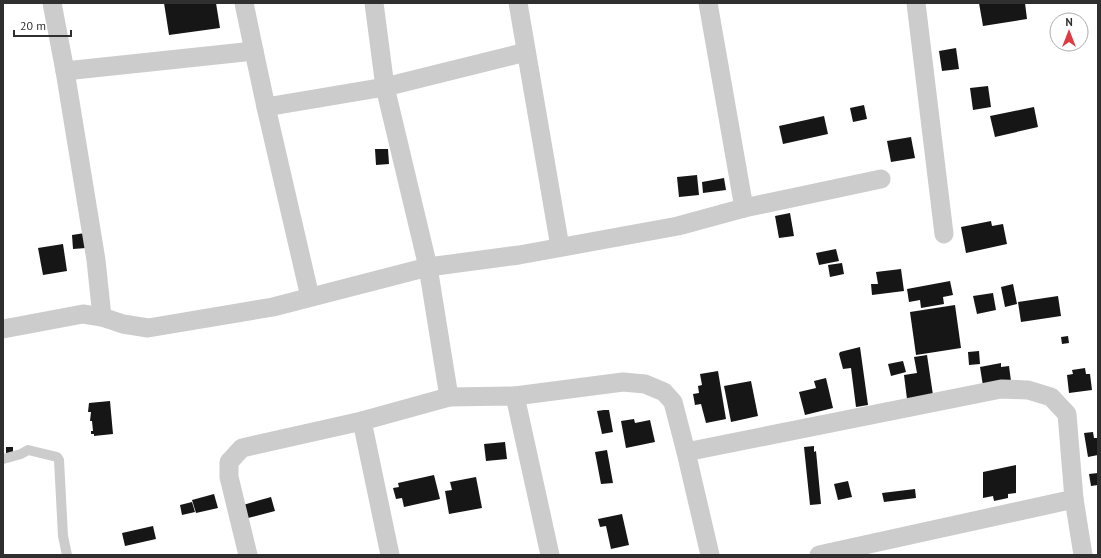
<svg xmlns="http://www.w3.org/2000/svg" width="1101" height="558" font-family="'PT Sans',sans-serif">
<rect width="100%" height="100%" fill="#fff"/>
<!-- building -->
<g fill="#161616">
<path d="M164,3H216L220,28L169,35Z"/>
<path d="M979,3H1025L1027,19L983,26Z"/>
<path d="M956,48L959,69L942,71L939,51Z"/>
<path d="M988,86L991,107L973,110L970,88Z"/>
<path d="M864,105L867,119L853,122L850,108Z"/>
<path d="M1034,107L1038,127L995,137L990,116Z"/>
<path d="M824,116L828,134L783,144L779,126Z"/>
<path d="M911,137L915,158L891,162L887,141Z"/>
<path d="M375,149H388L389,164L376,165Z"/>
<path d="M697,175L699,195L679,197L677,177Z"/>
<path d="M724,178L726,190L703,193L702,182Z"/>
<path d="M790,213L794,236L779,238L775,216Z"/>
<path d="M991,221L992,226L1003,224L1007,244L966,253L961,227Z"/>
<path d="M85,233L86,248L73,249L72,235Z"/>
<path d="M63,244L67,271L43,275L38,248Z"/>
<path d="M836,249L839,261L819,265L816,253Z"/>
<path d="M842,263L844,274L830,277L828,265Z"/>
<path d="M901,269L904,291L872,295L871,284H878L876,272Z"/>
<path d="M950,281L953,295L943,297L944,304L921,308L920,300L909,302L907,289Z"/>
<path d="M1013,284L1017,304L1005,307L1001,287Z"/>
<path d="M993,293L996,310L977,314L973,296Z"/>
<path d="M1058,296L1061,316L1021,322L1018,302Z"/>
<path d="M955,305L961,348L916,355L910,312Z"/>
<path d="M1068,336L1069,343L1062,344L1061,337Z"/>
<path d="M860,347L868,405L856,407L851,368L843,369L839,354L840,352Z"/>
<path d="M979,351L980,364L969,365L968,352Z"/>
<path d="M927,355L933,395L907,399L904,375L917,373L914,357Z"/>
<path d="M903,361L906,372L891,376L888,364Z"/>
<path d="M1001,363V367L1009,366L1011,381L983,386L980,367Z"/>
<path d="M1085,368L1086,374H1090L1092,390L1069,393L1067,375L1073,374L1072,370Z"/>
<path d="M718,371L726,419L706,423L701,404L695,405L693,394L699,393L698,386L702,385L700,374Z"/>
<path d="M826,378L833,408L805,415L799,392L816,388L814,381Z"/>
<path d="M751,381L758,416L731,422L724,386Z"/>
<path d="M110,401L113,434L94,436V434H91V431H93L92,421H90L91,412H88L89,403Z"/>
<path d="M604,410H609L613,432L602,434L597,411Z"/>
<path d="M634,419L635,423L650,420L655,442L626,448L621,421Z"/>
<path d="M1093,432L1094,438H1098V455L1088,457L1084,433Z"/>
<path d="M505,442L507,459L486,461L484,444Z"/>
<path d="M814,446V452L816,451L821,504L810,505L804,447Z"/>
<rect x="6" y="447" width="7" height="9"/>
<path d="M607,450L613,483L601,484L595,452Z"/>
<path d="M1016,465V493L1008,494V498L994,501L993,496L983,498V472Z"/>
<path d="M1098,473V485L1091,486L1089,474Z"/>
<path d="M434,475L440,499L404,507L402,498L396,499L393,488L399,487L398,483Z"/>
<path d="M476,477L482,508L449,514L445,491L452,490L450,482Z"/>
<path d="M848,481L852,497L838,500L834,484Z"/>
<path d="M915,489L916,498L884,502L882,493Z"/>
<path d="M214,494L218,508L196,513L192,500Z"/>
<path d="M271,497L275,511L248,518L243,505Z"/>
<path d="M192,502L195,512L182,515L180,505Z"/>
<path d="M622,514L629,545L611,549L606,526L600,527L598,519Z"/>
<path d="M153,526L156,539L125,546L122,533Z"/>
</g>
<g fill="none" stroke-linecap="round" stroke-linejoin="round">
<!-- lane -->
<path stroke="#ccc" stroke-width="10" d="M3,459L21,454L28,450L57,457L59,460L63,536L67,555"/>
<!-- street -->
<g stroke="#ccc" stroke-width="19">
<path d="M52,3L65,71L254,51L266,107L385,87L526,52"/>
<path d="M244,3L254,51"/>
<path d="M374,3L385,87L428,267L449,397"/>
<path d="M518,3L560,247"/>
<path d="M916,3L944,234"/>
<path d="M65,71L96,260L102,317"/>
<path d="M266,107L310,297"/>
<path d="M744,208L881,179"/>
<path d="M3,329L83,314L102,317L123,324L148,328L273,307L428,267L519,255L678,226L744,208L708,3"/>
<path d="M515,396L623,382L645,384L664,392L673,402L686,452L710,555"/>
<path d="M686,452L1001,389L1028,390L1051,397L1067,414L1074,499"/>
<path d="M248,555L229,477V462L242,448L362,421"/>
<path d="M390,555L362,421L449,397L515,396L550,555"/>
<path d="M819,555L1074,499L1083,555"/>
</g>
</g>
<!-- border -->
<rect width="1101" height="558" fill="none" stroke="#2f2f2f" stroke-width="8"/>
<!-- north arrow -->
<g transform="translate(1069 32)"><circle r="19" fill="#ffffff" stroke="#acacac"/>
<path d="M0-3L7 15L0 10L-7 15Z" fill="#dc3b41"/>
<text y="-6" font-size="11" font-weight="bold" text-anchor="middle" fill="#2f2f2f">N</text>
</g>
<!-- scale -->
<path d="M14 30v6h57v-6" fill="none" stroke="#2f2f2f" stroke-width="2"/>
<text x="20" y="30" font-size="12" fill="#2f2f2f" stroke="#ffffff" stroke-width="3" paint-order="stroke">20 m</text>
</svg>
